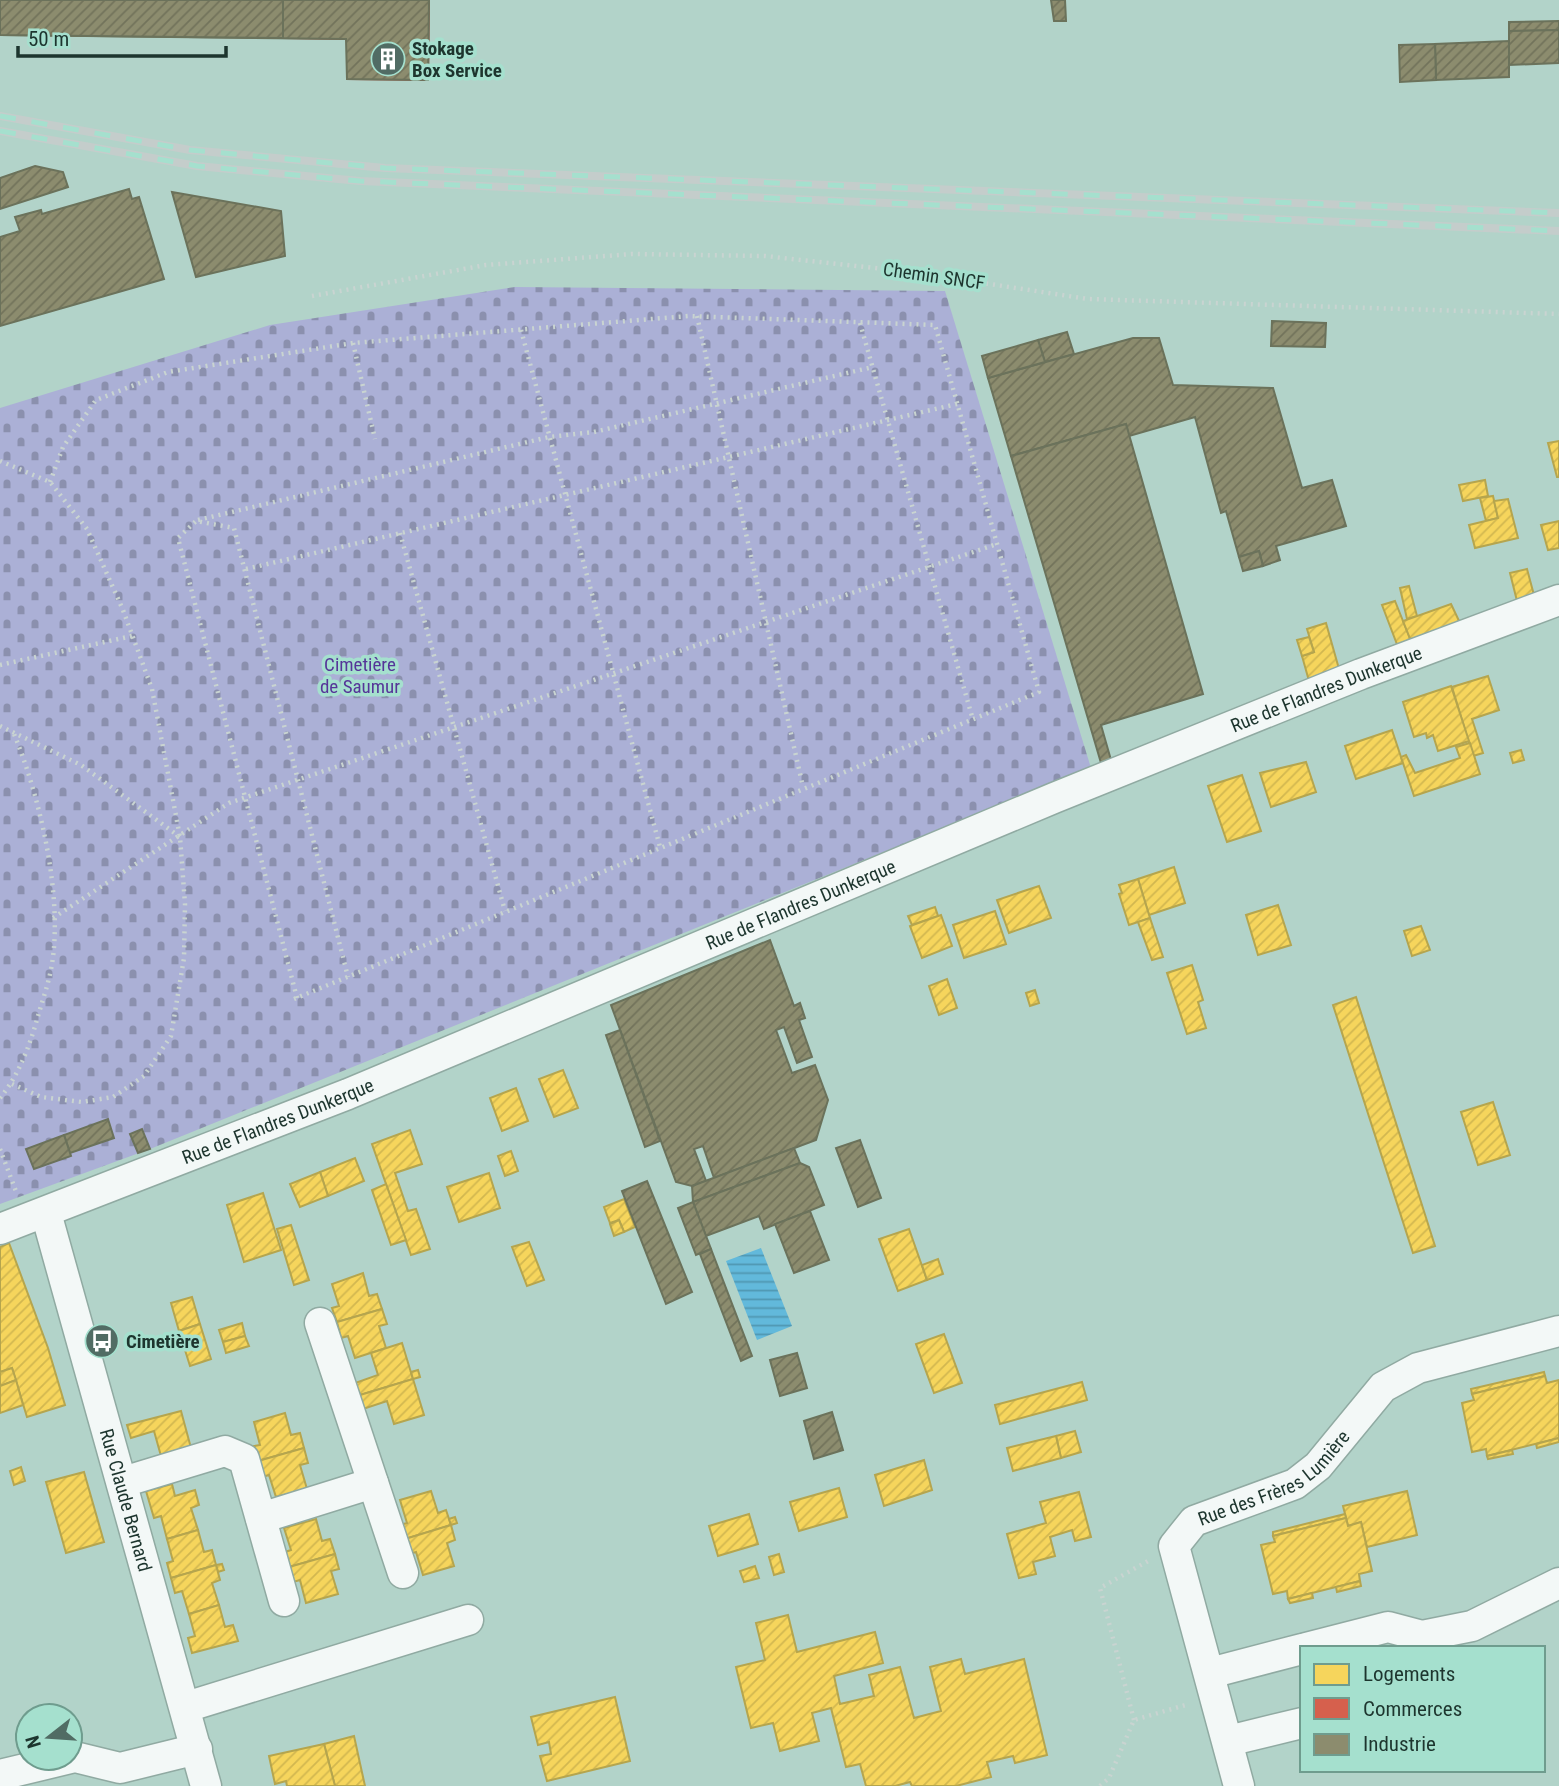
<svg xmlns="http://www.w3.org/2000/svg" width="1559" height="1786" font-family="'Roboto Condensed',sans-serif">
<defs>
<pattern id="cemetery-stones" width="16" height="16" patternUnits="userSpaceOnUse" patternTransform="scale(1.75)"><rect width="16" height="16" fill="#abb0d6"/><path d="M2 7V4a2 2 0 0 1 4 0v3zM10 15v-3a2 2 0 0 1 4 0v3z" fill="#8b90ae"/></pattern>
<pattern id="water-rules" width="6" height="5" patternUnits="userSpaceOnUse" patternTransform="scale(1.75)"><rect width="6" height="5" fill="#62b9db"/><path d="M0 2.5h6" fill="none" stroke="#5097b2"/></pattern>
<pattern id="homes-hatch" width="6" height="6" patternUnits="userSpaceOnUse" patternTransform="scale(1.75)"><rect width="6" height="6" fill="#f6d55c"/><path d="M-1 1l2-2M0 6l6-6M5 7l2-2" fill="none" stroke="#d2b750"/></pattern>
<pattern id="shops-hatch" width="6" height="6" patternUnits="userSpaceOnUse" patternTransform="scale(1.75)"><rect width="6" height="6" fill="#d6604d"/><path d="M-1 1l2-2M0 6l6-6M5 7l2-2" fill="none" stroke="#ad5040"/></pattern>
<pattern id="industry-hatch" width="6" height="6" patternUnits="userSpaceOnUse" patternTransform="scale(1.75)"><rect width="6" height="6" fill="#8c8c6e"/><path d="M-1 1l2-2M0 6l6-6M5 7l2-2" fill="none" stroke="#72735b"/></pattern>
</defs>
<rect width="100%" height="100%" fill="#b2d3c9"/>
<!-- cemetery -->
<path fill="url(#cemetery-stones)" d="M515,287L945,291L1091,768L150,1149L0,1204V408L270,325Z"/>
<!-- water -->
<path fill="url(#water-rules)" d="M761,1248L792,1326L757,1340L726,1261Z"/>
<!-- homes -->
<g fill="url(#homes-hatch)" stroke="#b5a54e" stroke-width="2">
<path d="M1559,441V477H1557L1548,443Z"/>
<path d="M1485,480L1488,496L1463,501L1459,485Z"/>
<path d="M1493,496L1498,518L1486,521L1480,498Z"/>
<path d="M1508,499L1518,538L1475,548L1469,525L1498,518L1494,501Z"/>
<path d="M1559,521V548L1548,550L1541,525Z"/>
<path d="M1527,569L1534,595L1517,601L1510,573Z"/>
<path d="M1409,586L1417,616L1407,619L1400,588Z"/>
<path d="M1395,601L1411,641L1398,647L1382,605Z"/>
<path d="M1451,604L1460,623L1411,641L1403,621Z"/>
<path d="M1326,623L1339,669L1309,681L1302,656L1314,652L1307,629Z"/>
<path d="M1309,637L1314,652L1302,656L1297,640Z"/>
<path d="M1488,676L1499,710L1472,719L1483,753L1473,756L1452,687Z"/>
<path d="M1451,686L1469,741L1438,751L1433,735L1427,738L1426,733L1414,737L1403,702Z"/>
<path d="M1392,730L1403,763L1356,779L1345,746Z"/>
<path d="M1470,743L1480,774L1414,796L1401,757L1406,755L1415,773L1460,758L1456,747Z"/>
<path d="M1521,750L1524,760L1513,763L1510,753Z"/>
<path d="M1306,762L1316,792L1271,807L1260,773Z"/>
<path d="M1242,775L1261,831L1227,842L1208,786Z"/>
<path d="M1174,867L1185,903L1149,915L1138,879Z"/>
<path d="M1138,879L1150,918L1129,925L1119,894L1122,893L1119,885Z"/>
<path d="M1039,886L1051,918L1009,933L997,900Z"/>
<path d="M1278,905L1291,945L1258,955L1246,915Z"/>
<path d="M935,907L938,916L912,925L908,916Z"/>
<path d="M995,911L1006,944L964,958L953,925Z"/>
<path d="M941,915L952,946L922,958L910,926Z"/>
<path d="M1150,918L1163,957L1152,960L1138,922Z"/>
<path d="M1421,926L1430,950L1412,956L1404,931Z"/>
<path d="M1192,965L1203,1000L1198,1002L1206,1028L1187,1034L1167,973Z"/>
<path d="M947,979L957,1008L939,1015L929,986Z"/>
<path d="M1035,990L1039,1003L1030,1006L1026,993Z"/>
<path d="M1356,997L1435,1246L1413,1253L1333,1005Z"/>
<path d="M563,1070L578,1108L554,1117L539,1079Z"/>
<path d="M516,1088L528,1121L502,1131L490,1098Z"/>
<path d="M1493,1102L1510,1155L1478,1165L1461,1112Z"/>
<path d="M410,1130L422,1164L395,1173L408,1211L416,1209L430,1249L411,1255L372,1144Z"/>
<path d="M511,1151L518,1171L505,1176L498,1156Z"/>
<path d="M355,1158L364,1181L328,1196L320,1172Z"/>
<path d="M320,1172L328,1196L300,1207L290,1184Z"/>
<path d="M489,1173L500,1208L459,1222L447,1187Z"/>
<path d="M386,1184L406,1240L391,1245L372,1190Z"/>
<path d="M263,1193L281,1250L244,1262L227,1205Z"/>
<path d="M624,1199L635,1227L624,1232L619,1220L610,1223L604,1207Z"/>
<path d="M619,1220L624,1232L614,1236L610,1224Z"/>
<path d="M291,1225L309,1280L294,1285L277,1229Z"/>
<path d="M909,1229L927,1280L898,1291L879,1239Z"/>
<path d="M529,1242L544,1280L527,1286L512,1247Z"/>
<path d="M9,1243L48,1348L65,1405L27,1417L12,1368L0,1372V1247Z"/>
<path d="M938,1259L943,1274L927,1280L922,1265Z"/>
<path d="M363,1273L369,1296L377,1294L382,1309L337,1322L332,1308L339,1306L332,1284Z"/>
<path d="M192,1297L200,1324L179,1331L171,1303Z"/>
<path d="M382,1309L387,1324L379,1326L386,1348L355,1358L348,1336L341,1338L337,1322Z"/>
<path d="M242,1323L245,1336L223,1342L219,1330Z"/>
<path d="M200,1324L211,1359L190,1366L179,1331Z"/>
<path d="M944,1334L962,1383L934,1393L916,1344Z"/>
<path d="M245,1336L249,1346L226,1353L223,1342Z"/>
<path d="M402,1343L413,1379L360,1395L355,1383L378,1375L371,1353Z"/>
<path d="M12,1368L16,1380L0,1386V1372Z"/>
<path d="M418,1370L420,1377L413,1379L411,1372Z"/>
<path d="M1544,1372L1545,1376L1472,1394L1471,1389Z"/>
<path d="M1545,1376L1547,1383L1559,1380V1438L1487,1456L1486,1449L1472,1452L1462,1403L1474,1400L1472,1394Z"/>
<path d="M413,1379L424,1415L394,1424L387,1401L363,1409L360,1395Z"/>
<path d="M16,1380L23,1405L0,1413V1386Z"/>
<path d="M1082,1382L1087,1400L1000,1424L995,1405Z"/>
<path d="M181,1411L191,1448L161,1456L154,1431L131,1438L127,1425Z"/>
<path d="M285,1413L291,1435L300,1433L304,1448L258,1461L254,1446L260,1445L254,1422Z"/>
<path d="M1075,1431L1081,1452L1061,1458L1056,1436Z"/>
<path d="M1056,1436L1061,1458L1013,1471L1007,1448Z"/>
<path d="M1559,1438V1442L1537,1448L1536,1444Z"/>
<path d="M304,1448L308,1463L300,1465L307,1489L276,1497L269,1475L262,1477L258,1461Z"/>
<path d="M1512,1450L1513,1454L1488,1459L1487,1456Z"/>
<path d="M924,1460L932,1490L884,1506L875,1475Z"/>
<path d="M21,1467L25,1481L14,1485L10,1471Z"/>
<path d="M84,1472L104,1542L66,1553L46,1482Z"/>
<path d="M172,1484L175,1496L195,1490L199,1505L191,1508L198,1530L167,1539L161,1516L154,1518L146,1491Z"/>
<path d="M839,1488L847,1517L799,1531L790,1502Z"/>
<path d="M431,1491L438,1513L446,1510L451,1525L405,1539L400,1525L407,1523L400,1500Z"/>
<path d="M1407,1491L1417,1535L1367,1547L1361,1522L1348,1526L1343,1506Z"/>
<path d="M1079,1492L1091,1537L1075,1541L1072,1530L1050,1537L1055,1556L1033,1562L1036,1574L1019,1578L1007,1534L1046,1523L1040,1502Z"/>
<path d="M749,1514L758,1544L718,1556L709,1526Z"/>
<path d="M1345,1514L1346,1518L1273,1536V1532Z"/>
<path d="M455,1517L457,1523L451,1525L449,1519Z"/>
<path d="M1346,1518L1348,1526L1361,1522L1372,1571L1359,1574L1360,1581L1288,1599L1287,1591L1273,1594L1261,1545L1275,1542L1273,1536Z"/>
<path d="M316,1519L322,1541L330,1539L335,1554L289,1567L285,1552L291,1550L284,1528Z"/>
<path d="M451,1525L455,1540L447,1543L454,1566L423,1575L416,1552L409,1554L405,1539Z"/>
<path d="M198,1530L204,1552L212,1550L216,1565L171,1578L167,1563L173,1561L167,1539Z"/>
<path d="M335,1554L339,1569L331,1571L338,1594L306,1603L300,1580L293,1582L289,1567Z"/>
<path d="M779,1554L784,1572L774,1575L769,1557Z"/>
<path d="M222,1564L224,1570L218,1572L216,1565Z"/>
<path d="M216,1565L220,1580L212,1583L219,1605L189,1614L182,1591L175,1593L171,1578Z"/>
<path d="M755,1566L759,1578L744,1582L740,1571Z"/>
<path d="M1360,1581L1361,1586L1337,1592L1336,1587Z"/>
<path d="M1312,1593L1313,1598L1290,1603L1288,1599Z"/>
<path d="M219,1605L225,1627L233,1625L238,1641L192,1653L188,1638L195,1636L189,1614Z"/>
<path d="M788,1615L797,1652L875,1632L883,1663L834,1676L840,1704L874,1696L869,1675L900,1667L914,1718L941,1711L930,1667L961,1659L965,1674L1024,1659L1047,1755L1015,1763L1013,1756L987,1762L991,1777L956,1786H912L910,1782L895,1786H866L860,1764L846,1767L831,1708L812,1713L819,1741L780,1751L773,1723L751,1728L736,1667L765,1660L756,1623Z"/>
<path d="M615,1697L630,1761L547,1781L540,1756L551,1754L549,1742L538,1745L531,1717Z"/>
<path d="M354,1736L365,1786H335L324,1744Z"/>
<path d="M324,1744L335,1786H287L286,1781L275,1784L269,1756Z"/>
</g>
<!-- shops -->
<g fill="url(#shops-hatch)" stroke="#9e5344" stroke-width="2">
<path d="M283,0H347V39L283,38Z"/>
<path d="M347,0H429L428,80L347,79Z"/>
</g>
<!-- industry -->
<g fill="url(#industry-hatch)" stroke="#6b725b" stroke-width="2">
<path d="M0,0H429L428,80L347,79L346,39L0,35Z"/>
<path d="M0,0H283V38L0,35Z"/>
<path d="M1051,0H1065L1066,21H1054Z"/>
<path d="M1559,21V30L1509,31V22Z"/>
<path d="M1559,30V63L1509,65V31Z"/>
<path d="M1509,41V77L1436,80L1435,44Z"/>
<path d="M1435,44L1436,80L1400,82L1399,45Z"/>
<path d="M35,166L63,172L68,187L0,209V178Z"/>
<path d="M129,189L132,199L139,197L164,279L0,326V237L20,231L15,217L41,210L42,214Z"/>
<path d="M172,192L281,211L285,256L196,277Z"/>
<path d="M1272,321L1326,323L1325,347L1271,346Z"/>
<path d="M1067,332L1074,354L1045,362L1038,340Z"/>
<path d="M1133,338H1159L1173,385L1273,388L1302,488L1332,480L1346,526L1276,546L1280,560L1263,566L1259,551L1239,557L1226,511L1221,513L1195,417L1129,436L1126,424L1011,456L988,378Z"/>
<path d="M1038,340L1045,362L988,378L982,356Z"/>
<path d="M1126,424L1203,694L1101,725L1111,760L1101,763L1011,456Z"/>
<path d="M1259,551L1263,566L1243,571L1239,557Z"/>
<path d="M770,940L794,1006L800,1003L805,1018L799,1020L812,1057L797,1063L784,1027L776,1030L792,1073L815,1065L828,1100L816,1140L714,1178L703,1146L694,1149L706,1181L692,1186L676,1182L611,1005Z"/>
<path d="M620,1030L660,1141L645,1147L606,1035Z"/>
<path d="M108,1119L114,1138L70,1153L64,1135Z"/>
<path d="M142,1129L150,1149L138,1153L130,1134Z"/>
<path d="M64,1135L71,1156L34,1169L26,1149Z"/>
<path d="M860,1140L881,1198L858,1207L836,1148Z"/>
<path d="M794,1148L800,1163L693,1202L692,1186Z"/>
<path d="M800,1163L809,1167L824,1205L764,1229L759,1216L706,1236L693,1202Z"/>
<path d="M647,1181L692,1292L666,1304L622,1191Z"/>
<path d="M693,1202L711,1249L696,1255L678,1208Z"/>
<path d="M810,1211L829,1260L794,1273L775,1224Z"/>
<path d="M711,1249L752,1356L741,1361L700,1254Z"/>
<path d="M797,1353L807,1388L780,1396L770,1360Z"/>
<path d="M832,1412L843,1450L814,1459L804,1421Z"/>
</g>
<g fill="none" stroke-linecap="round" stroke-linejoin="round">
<!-- minor casing -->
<g stroke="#90aaa2" stroke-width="33">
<g id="minor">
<path id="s1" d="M46,1213L206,1786"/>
<path id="s2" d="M0,1229L348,1094L1054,798L1361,674L1559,600"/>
<path d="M320,1323L403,1573"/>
<path d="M123,1482L225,1451L244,1459L284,1601"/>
<path d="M261,1518L373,1483"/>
<path d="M1306,1648L1388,1627L1422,1636L1472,1626L1559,1583"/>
<path d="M1210,1673L1302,1649"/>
<path d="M186,1707L468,1620"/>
<path d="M1228,1741L1302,1723"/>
<path d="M0,1775L75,1757L120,1768L197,1749"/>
<path id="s3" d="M1239,1786L1174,1546L1194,1521L1295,1484L1318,1466L1383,1387L1418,1368L1559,1331"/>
</g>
</g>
<!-- path -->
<g stroke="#c9d4d1" stroke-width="4.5" stroke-dasharray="2 5" stroke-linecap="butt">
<path d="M312,296L486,265L632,254L699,255L765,256L911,272L1088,299L1559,314"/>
<path d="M697,316L803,787"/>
<path d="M860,323L973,720"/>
<path d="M521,330L660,847"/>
<path d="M353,343L375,439"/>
<path d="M0,461L50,482L87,529L123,610L152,689L180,837L185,904L184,958L171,1036L144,1076L113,1097L82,1102L41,1097L12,1084"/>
<path d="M50,482L63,447L96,400L168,372L353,343L689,316L935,325L1039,692L294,999"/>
<path d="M198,520L549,437L594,432L873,367"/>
<path d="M400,533L505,911"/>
<path d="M246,569L957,404"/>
<path d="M0,665L132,636"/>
<path d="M0,726L81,765L180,837"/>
<path d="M53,918L229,803L997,544"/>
<path d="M297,998L178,538L196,521L234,528L348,977"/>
<path d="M0,1098C19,1075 30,1045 38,1016C43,999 49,982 52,964C63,896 40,797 14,734"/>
<path d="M0,1149L17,1194"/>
<path d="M1134,1720L1100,1588L1148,1561"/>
<path d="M1100,1786L1109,1778L1134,1720L1189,1704"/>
</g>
<!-- minor -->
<use href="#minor" stroke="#f3f8f7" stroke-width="30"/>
<!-- rail casing -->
<g stroke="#c4cdcb" stroke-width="8">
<g id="rail">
<path d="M0,116L190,150L385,168L1559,213"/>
<path d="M0,131L197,166L360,181L1559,231"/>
</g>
</g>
<!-- rail -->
<use href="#rail" stroke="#a5e0ce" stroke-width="5" stroke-dasharray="16" stroke-linecap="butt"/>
</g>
<!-- icons -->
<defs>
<g id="building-disc" transform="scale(1.75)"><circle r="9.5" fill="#516c64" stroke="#a5e0ce"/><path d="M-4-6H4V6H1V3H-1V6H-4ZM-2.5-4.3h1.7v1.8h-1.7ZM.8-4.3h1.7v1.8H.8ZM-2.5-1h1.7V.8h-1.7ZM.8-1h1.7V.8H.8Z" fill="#fff"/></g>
<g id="bus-disc" transform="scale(1.75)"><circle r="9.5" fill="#516c64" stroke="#a5e0ce"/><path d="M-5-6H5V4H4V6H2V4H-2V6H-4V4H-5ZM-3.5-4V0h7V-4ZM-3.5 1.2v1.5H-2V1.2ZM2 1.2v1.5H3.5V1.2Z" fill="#fff"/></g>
</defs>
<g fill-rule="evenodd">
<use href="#building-disc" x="388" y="59"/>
<use href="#bus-disc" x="102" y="1341"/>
</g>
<g text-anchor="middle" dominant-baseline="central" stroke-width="7" stroke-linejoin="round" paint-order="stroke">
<!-- poi labels -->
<g font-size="19" font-weight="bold" fill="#1d352e" stroke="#a5e0ce" text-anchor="start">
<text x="412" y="48">Stokage<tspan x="412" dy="22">Box Service</tspan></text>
<text x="126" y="1341">Cimetière</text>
</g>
<!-- street labels -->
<g font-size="19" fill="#1d352e" stroke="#a5e0ce">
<text transform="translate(934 276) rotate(8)">Chemin SNCF</text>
<text stroke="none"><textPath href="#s2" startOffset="1432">Rue de Flandres Dunkerque</textPath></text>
<text stroke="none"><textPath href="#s2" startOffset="864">Rue de Flandres Dunkerque</textPath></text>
<text stroke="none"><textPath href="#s2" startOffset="298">Rue de Flandres Dunkerque</textPath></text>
<text stroke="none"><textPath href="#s3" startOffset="373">Rue des Frères Lumière</textPath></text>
<text stroke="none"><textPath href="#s1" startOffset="298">Rue Claude Bernard</textPath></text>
</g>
<!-- park labels -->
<g font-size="19" fill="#553598" stroke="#a5e0ce">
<text x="360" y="664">Cimetière<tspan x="360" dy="22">de Saumur</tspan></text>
</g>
</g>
<!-- legend -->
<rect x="1300" y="1646" width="245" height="126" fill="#a5e0ce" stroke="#6f9c8e" stroke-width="2"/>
<rect x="1314" y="1664" width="35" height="21" fill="#f6d55c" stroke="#6f9c8e" stroke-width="2"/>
<text x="1363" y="1681" font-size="21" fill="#1d352e">Logements</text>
<rect x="1314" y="1698" width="35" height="21" fill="#d6604d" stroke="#6f9c8e" stroke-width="2"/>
<text x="1363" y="1716" font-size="21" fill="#1d352e">Commerces</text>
<rect x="1314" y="1734" width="35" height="21" fill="#8c8c6e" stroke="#6f9c8e" stroke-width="2"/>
<text x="1363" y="1751" font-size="21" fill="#1d352e">Industrie</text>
<!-- north arrow -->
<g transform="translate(49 1737) rotate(253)"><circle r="33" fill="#a5e0ce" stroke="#6f9c8e" stroke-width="2"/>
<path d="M0-5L12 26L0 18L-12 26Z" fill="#516c64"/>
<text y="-10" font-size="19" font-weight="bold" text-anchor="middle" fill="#1d352e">N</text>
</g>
<!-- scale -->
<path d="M18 46v10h208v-10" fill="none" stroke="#1d352e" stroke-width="3.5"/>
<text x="28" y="46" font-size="21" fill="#1d352e" stroke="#a5e0ce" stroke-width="5" paint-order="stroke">50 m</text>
</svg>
